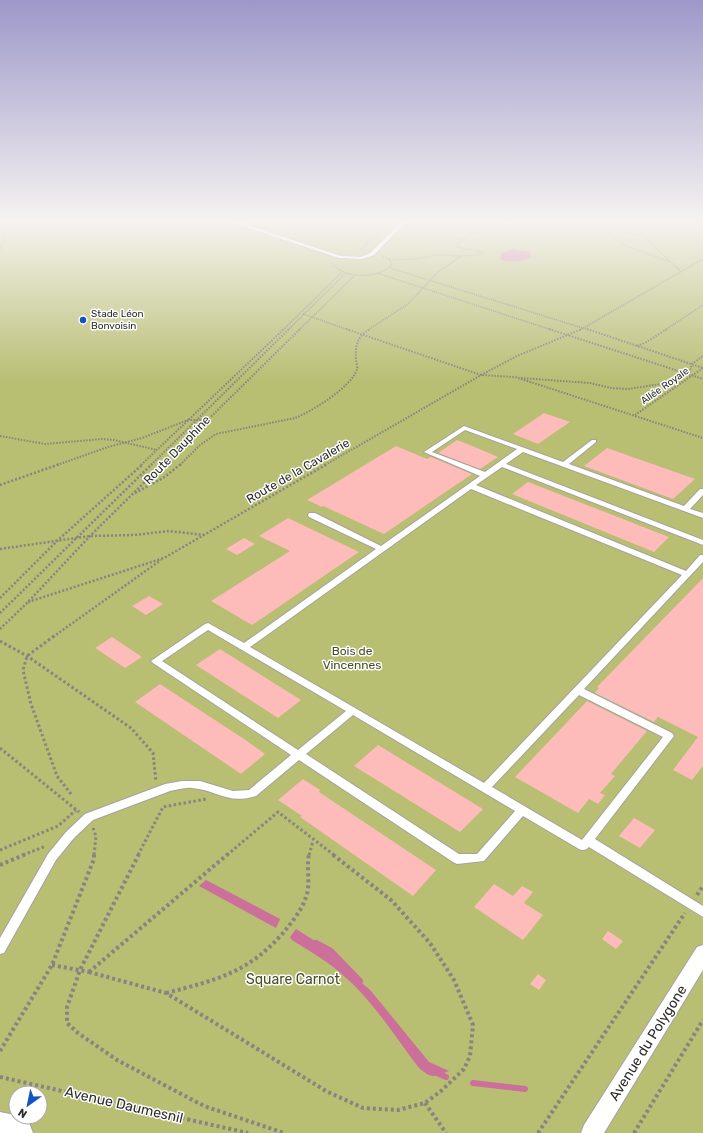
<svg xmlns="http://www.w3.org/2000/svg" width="703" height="1133" font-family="Rubik,sans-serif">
<rect width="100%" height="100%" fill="#ebe4e0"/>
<!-- green -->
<path fill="#b8be72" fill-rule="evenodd" d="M0,223H703V1133H0ZM16,1093H40V1117H16Z"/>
<!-- water -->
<g fill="#cc6f9b">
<path d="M513,249L530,252L531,258C521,261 512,262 502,260L500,258L501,253Z"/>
<path d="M206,880L280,919L276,928L199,886Z"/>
<path d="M296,929L315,941L371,991L429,1062L449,1071C434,1077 432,1079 419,1068C397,1039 372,1000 345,977C329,962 311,952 292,940L290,937Z"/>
</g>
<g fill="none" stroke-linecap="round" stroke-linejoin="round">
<!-- stream -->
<g stroke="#cc6f9b" stroke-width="6">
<path d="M316,943L331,951L360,981"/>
<path d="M437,1073L446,1077"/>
<path d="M473,1083L525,1089"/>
</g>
</g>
<!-- building -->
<g fill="#fdbbb9">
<path d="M544,413L570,422L538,444L513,434Z"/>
<path d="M457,440L470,445L498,457L480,469L438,453Z"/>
<path d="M396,446L427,459L431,457L472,474L384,534L323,506L322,507L307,500Z"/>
<path d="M607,448L695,479L673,499L584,466Z"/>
<path d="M528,482L669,537L654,552L512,494Z"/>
<path d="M288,518L359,552L252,625L211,601L290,551L259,536Z"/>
<path d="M244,538L255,544L237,555L226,549Z"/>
<path d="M703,578V766L692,780L673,770L698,737L658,717L654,722L595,693L599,688L597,687Z"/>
<path d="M149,596L163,604L146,615L132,606Z"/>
<path d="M112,637L142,657L125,668L95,648Z"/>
<path d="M220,649L301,700L278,718L196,665Z"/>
<path d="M160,684L247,741L265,754L241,774L135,702Z"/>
<path d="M587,701L647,731L611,774L615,776L600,793L605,795L598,804L589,799L578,813L515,777Z"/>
<path d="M378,745L483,809L460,832L354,766Z"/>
<path d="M303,779L320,790L319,792L436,870L413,896L300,817L302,816L278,800Z"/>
<path d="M634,818L655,830L640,848L619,836Z"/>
<path d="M494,884L513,896L522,886L533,892L524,903L543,915L523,940L474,907Z"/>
<path d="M608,931L623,941L616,949L602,939Z"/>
<path d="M538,974L546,980L539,990L530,984Z"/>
</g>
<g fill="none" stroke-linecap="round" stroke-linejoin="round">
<!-- service casing -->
<g stroke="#a8a19e" stroke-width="2">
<g id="service">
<path d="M234,223H241L341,256L361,257L370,253L400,223H405L374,255L362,259L339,258Z"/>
<path d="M464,426L563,462L592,440H596V442L569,464L684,506L700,489H703V495L690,509L703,513V518L523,452L506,464L703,540V545L502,467L476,485L686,571L700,555H703V562L584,689L672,733L674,736L595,839L703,906V917L589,847C586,850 583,851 579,849L523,816L484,861L457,864L453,862L299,760L256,796C227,805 217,790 192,788C185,787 177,790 170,791L93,820L74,838L56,860L4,953L0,954V938L48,854L66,832L85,814L165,784L182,781H200L233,791L249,790L291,755L153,663L151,661L205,624L208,623L244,643L376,549L309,517L308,515L309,513H315L381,546L480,476L424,452ZM465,430L517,449L485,472L432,452ZM471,489L682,575L484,783L250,647ZM208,630L346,711L298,750L162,661ZM579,695L663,737L582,840L492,787ZM353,715L515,811L477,854H459L306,754Z"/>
</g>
</g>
<!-- pedestrian casing -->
<g stroke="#a8a19e" stroke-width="2">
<path id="pedestrian" d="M703,945V970L604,1133H581L584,1125L697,947Z"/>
</g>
<!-- tertiary casing -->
<g stroke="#a8a19e" stroke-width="2">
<path id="tertiary" d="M0,1112L15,1115L16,1117L28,1120L33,1133H0Z"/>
</g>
<!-- path-far4 -->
<g stroke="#888481" stroke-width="1.5" stroke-dasharray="1 1" stroke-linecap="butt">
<path d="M597,223L624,245L670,262"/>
<path d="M630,223L681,272"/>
<path d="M600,224L641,236"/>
<path d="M361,249L388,223"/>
<path d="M0,250L9,223"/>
<path d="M390,260L415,259L438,255L461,256"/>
<path d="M332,263C344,279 378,279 392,265L389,259L382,256"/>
<path d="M390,268L589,330"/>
<path d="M377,273L552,330"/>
<path d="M303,314L349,330"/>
<path d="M283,330L342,272"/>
<path d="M288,330L346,273"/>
<path d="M299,330L356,274"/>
<path d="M368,330L408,304L438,272L461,256L479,255L483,252L457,247L459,242L488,223"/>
<path d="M580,330L703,259"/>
<path d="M665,330L703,305"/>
</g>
<!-- path-far3 -->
<g stroke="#888481" stroke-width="2" stroke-dasharray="1.5 1.5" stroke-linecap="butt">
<path d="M346,329L481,375L515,377L703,438"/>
<path d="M549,329L703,379"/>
<path d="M587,329L703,368"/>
<path d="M637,346L645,343L667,329"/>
<path d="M521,378L590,383L611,388L628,389L667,383L690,371L692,364L703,356"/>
<path d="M635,415L703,368"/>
<path d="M0,436L45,444L102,439L114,440L157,450"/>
<path d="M57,465L108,447L142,438L188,420H206"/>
<path d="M141,465L284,329"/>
<path d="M151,465L289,329"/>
<path d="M162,465L300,329"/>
<path d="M180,465L200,445L216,434L295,418C311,412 353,386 357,369C358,367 356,362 356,360C355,345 357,337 370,329"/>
<path d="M325,465L481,375L517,356L582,329"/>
</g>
<!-- path-far2 -->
<g stroke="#888481" stroke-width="2.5" stroke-dasharray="2 2" stroke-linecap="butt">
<path d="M0,485L60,464"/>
<path d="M135,493L163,478L181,464"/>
<path d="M0,549L90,536L134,535L169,531L204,535"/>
<path d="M0,598L58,540L143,464"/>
<path d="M28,602L164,558L327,464"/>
<path d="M0,613L152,464"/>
<path d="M0,629L28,602L90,536L163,464"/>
<path d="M53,637L161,560"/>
</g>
<!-- path-far1 -->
<g stroke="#888481" stroke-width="3" stroke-dasharray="2.5 2.5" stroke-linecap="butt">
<path d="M54,636L27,656L23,670L31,704L57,776L71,794"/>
<path d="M0,641L27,656L131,728L153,753L156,782"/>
<path d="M0,748L79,812"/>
<path d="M93,828L96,836L94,855"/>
<path d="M0,850L58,826L76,810"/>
<path d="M23,855L46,846"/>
<path d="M138,855L163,807L206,799"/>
<path d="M227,855L278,812L334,855"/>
<path d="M309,855L313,841"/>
</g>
<!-- path -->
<g stroke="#888481" stroke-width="4" stroke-dasharray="3 3" stroke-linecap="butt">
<path d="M139,854L80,970L67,1007V1023L78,1033L117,1060L204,1106L284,1133"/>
<path d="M0,865L26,854"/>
<path d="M697,895L703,886"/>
<path d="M52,965L89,972"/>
<path d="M89,972L166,993L326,1091L363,1108L398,1110L425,1103L441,1091L464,1069L470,1056L473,1025L454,980L430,943L391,900L332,854"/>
<path d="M89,972L228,854"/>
<path d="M166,993C216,980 248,973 283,933C292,922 302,910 306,897C311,883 306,868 309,854"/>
<path d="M0,1051L52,965L94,859V854"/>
<path d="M0,1077L248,1133"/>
<path d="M425,1103L446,1133"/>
<path d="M538,1133L685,913"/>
<path d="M634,1133L703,1020"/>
</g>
<!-- service -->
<use href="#service" fill="#fff" fill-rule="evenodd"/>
<!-- pedestrian -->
<use href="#pedestrian" fill="#fff" fill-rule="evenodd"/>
<!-- tertiary -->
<use href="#tertiary" fill="#fff" fill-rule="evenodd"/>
</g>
<!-- sky -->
<linearGradient id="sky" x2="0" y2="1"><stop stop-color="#9d98c9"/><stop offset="0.58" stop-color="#f6f3f1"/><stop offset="1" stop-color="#f6f3f1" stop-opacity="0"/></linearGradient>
<rect width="703" height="382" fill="url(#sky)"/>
<!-- markers -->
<circle fill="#1255c0" stroke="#fff" stroke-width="1.5" cx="83" cy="320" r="4"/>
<g text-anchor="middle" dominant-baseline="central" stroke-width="3" stroke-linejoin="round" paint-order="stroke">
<!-- far-poi labels -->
<g font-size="10" fill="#2e2b2a" stroke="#fff" text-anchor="start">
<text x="91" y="314">Stade Léon<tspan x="91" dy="12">Bonvoisin</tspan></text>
</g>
<!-- far-street labels -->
<g font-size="10" fill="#2e2b2a" stroke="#fff">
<text transform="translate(665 386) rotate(-35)">Allée Royale</text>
</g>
<!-- street labels -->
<g font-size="12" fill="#2e2b2a" stroke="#fff">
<text transform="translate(177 450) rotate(-46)">Route Dauphine</text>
<text transform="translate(298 471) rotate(-30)">Route de la Cavalerie</text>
</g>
<!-- park labels -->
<g font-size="12" fill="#4a4d23" stroke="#fff">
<text x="352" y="651">Bois de<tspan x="352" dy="14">Vincennes</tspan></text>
</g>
<!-- near-park labels -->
<g font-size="14" fill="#4a4d23" stroke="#fff">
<text x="293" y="979">Square Carnot</text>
</g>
<!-- near-street labels -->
<g font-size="14" fill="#2e2b2a" stroke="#fff">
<text transform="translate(648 1043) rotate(-58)">Avenue du Polygone</text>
<text transform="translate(124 1105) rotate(13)">Avenue Daumesnil</text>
</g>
</g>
<!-- north arrow -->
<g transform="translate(28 1105) rotate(213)"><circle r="19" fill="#ffffff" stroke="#abaaaa"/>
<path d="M0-3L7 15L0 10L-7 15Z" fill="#1255c0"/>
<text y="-6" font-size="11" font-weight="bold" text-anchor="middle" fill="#2e2b2a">N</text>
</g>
</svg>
